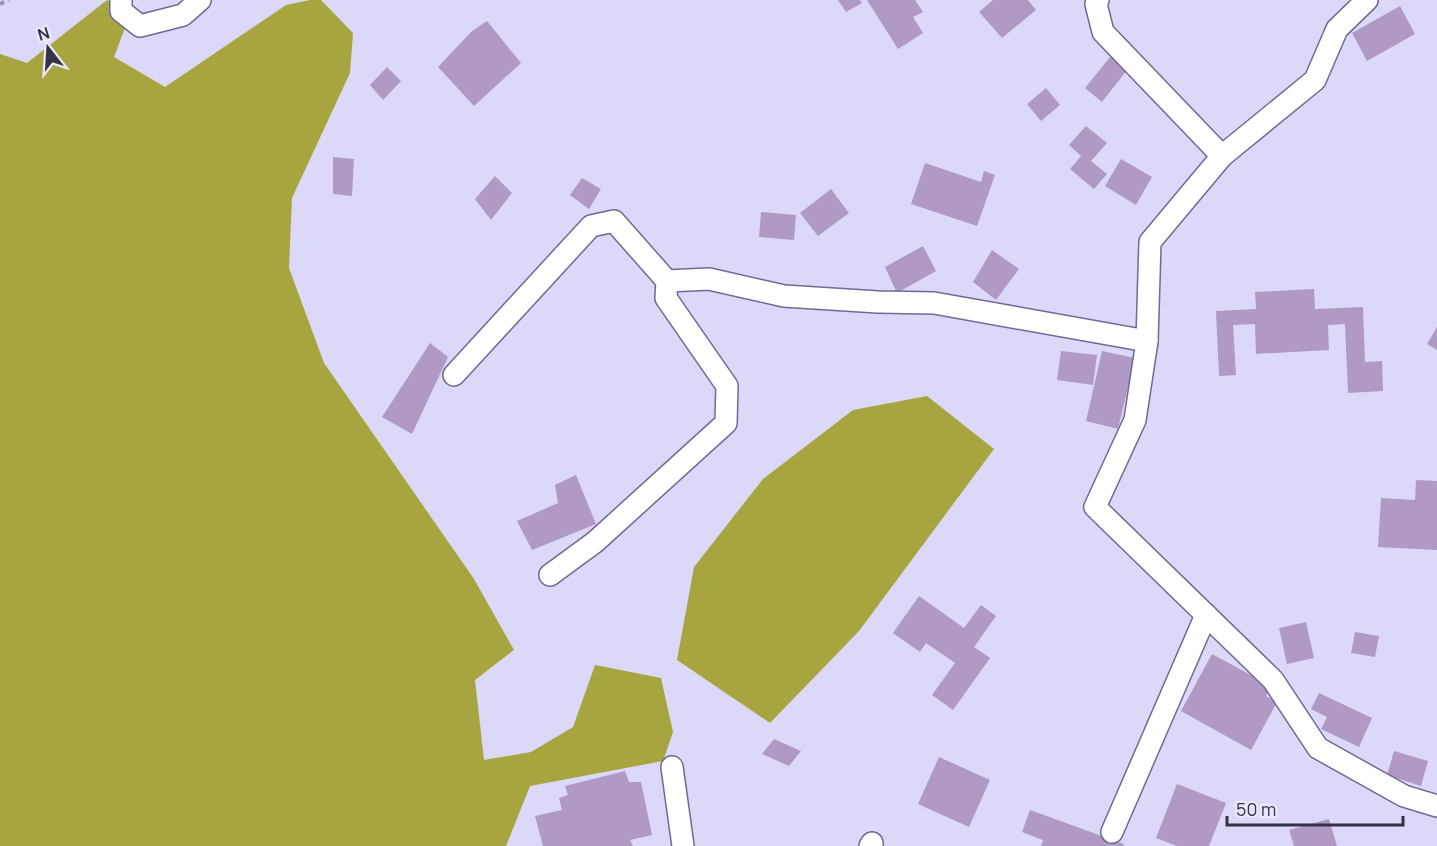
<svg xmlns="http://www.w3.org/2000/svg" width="1437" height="846" font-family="Manrope,sans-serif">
<rect width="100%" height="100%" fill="#dbd9f7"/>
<!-- forest -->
<g fill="#a7a53f">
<path d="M107,0L131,12L114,57L165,87L286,5L310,0H321L353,33L350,73L292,198L289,268L324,363L474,579L514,650L475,680L484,760L531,752L573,727L595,665L661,678L673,732L663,761L530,786L506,846H0V54L27,63Z"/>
<path d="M927,396L994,449L859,631L770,723L677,660L694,567L763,479L853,410Z"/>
</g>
<!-- building -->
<g fill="#b099c5">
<path d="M838,0H860L862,3L846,12Z"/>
<path d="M867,0H915L923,12L913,17L923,33L898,49Z"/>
<path d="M993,0H1028L1036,10L1002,38L979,12Z"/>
<path d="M1400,6L1415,34L1367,61L1352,33Z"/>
<path d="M487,21L521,63L474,106L438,67L472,31Z"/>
<path d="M1111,56L1127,70L1102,102L1085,88Z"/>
<path d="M387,67L401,81L383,100L370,85Z"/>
<path d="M1046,88L1060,105L1041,121L1027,104Z"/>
<path d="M1086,126L1107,143L1091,161L1107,174L1094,189L1070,169L1081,156L1069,145Z"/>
<path d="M333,157L354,159L352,196L333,194Z"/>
<path d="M1121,159L1152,177L1136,205L1105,186Z"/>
<path d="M925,163L981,182L984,171L995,175L977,226L911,204Z"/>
<path d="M495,176L512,193L491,220L475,199Z"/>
<path d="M582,178L601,189L589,209L570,195Z"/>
<path d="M831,189L849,213L818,236L800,213Z"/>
<path d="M761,212L796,215L794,240L759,237Z"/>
<path d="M923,246L936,271L897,293L885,267Z"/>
<path d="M992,250L1019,269L996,300L973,282Z"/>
<path d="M1314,289L1315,309L1363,307L1365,362L1382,361L1383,391L1348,393L1345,324L1328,325L1329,350L1256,354L1255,324L1233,325L1236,375L1219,376L1216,311L1256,309L1255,292Z"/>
<path d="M1437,327V350L1427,344Z"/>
<path d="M430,343L448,357L412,434L382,417Z"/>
<path d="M1061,351L1097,355L1093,385L1057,380Z"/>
<path d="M1102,351L1135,358L1118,429L1086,421Z"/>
<path d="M576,475L596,524L532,550L517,521L558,503L555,485Z"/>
<path d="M1416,480L1437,481V550L1378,547L1381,498L1415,500Z"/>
<path d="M919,596L964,628L981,605L996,616L974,647L990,658L953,710L932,695L955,663L926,643L920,652L893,633Z"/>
<path d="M1306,622L1314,658L1287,664L1279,628Z"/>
<path d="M1355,632L1379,636L1375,657L1351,653Z"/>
<path d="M1212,654L1271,686L1266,696L1277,702L1251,750L1181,711Z"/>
<path d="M1319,693L1372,718L1359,747L1321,729L1327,717L1311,709Z"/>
<path d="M774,739L801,751L789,766L762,754Z"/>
<path d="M1394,751L1428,761L1421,786L1387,775Z"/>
<path d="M939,757L990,780L969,827L918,804Z"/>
<path d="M625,771L629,782H641L652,835L630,840L633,846H543L535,816L562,810L559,798L568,795L565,786Z"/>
<path d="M1177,784L1226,803L1209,846H1177L1156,838Z"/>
<path d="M1030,810L1124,844L1123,846H1041L1043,840L1022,832Z"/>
<path d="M1329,819L1337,846H1294L1289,830Z"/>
</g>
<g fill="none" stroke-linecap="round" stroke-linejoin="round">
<!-- street casing -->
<g stroke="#6e6a95" stroke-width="24">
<g id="street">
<path d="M121,0V11L140,26L183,15L200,0"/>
<path d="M1098,0L1096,4L1103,32L1222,156"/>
<path d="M1367,0L1337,29L1315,80L1222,156L1150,242L1147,341L1135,420L1095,507L1273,680L1318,748L1404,796L1437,806"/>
<path d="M454,375L591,226L614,221L667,281"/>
<path d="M550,575L595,542L726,423L727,386L666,298L667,281L709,279L784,296L878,302L934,303L1147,341"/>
<path d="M672,767L683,846"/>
<path d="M1112,832L1206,615"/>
<path d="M870,846L872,843"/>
</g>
</g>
<!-- path -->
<path stroke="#9593ac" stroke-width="4" stroke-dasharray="4.5 4.5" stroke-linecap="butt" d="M0,4L9,0"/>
<!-- street -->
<use href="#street" stroke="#fff" stroke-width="21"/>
</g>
<!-- north arrow -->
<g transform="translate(48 48) rotate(343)" stroke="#e9e8fc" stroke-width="4.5" paint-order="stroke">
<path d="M0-4.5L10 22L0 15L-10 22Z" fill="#343246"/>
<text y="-9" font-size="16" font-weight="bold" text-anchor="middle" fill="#343246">N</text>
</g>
<!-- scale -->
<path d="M1227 816v9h176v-9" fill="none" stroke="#343246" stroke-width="3"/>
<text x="1236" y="816" font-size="18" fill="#343246" stroke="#e9e8fc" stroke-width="4.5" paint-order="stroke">50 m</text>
</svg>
